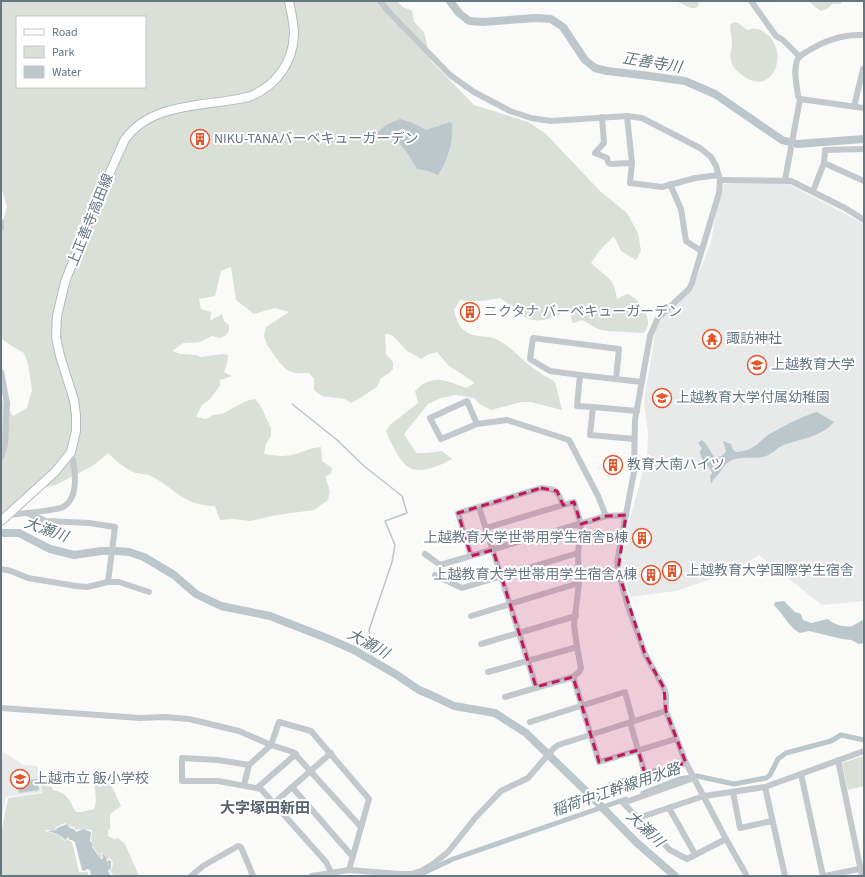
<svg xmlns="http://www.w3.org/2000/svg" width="865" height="877" font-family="'Source Sans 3','Noto Sans JP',sans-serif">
<rect width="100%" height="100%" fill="#fafaf8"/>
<!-- built -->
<g fill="#e8e9e9">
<path d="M738,183H786L859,221L864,225V601L822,605L759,555L732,572L676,591L630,597L621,568V552L647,456L648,434L644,401L656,329L668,309L693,288L711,243L717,205L724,184Z"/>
<path d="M1,751L24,765L38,766L41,792L6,797L1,823Z"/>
</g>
<!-- green -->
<g fill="#dadfd7" fill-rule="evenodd">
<path d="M1,1H397L403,7L412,11L414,22L424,32L431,61L474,105L528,122L545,133L600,191L627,213L638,233L641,251L636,260L621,251L614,236L600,250L591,263C605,277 614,276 617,299L627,294C638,297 652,317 647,328C647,329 644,332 643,333L607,331L598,329L582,320L575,323L572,322L570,313L565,311C553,319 533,326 521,314V308L512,306L500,298C487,301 473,302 460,300L454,310C456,318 458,326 465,331C475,339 488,334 498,340C510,346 519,357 529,365C537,371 547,377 555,382L562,410L531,402H521L491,410L481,405L474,398L455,395L441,398L428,404L404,434L416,453H428L442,451L452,459C441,465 422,474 410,468C400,463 390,441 386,431L390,425L418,403L415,391C433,373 445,380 466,388L475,383L448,365L437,352L427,355L421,359C416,355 409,353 405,349C397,342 396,334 385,334L386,354L393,362V369L389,373L381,378L377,387L357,400L351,403L345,399L322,396L314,390V379L309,373H295L287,370L280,363L267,345L264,336L266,327L289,312L275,308L254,314L236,300L231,267L221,271L215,296L199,299L201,309L211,312L210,321L222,314L224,321L229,325V331L225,336L220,338L212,336L200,342L183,343L172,351L181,354L196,355L201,357L222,354L228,355L227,364L224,372L232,376L220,380V385L216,391L210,399L202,405L196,417L206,419L213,415L222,414L246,401L255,399L260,405L271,428V436L266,444L264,454C275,456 285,457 296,454C305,451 311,448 321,447L322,461L332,468L331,474L325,476L330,491L328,500L314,510L277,515L250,521L233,519L220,520L215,506C181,505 177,489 151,476C147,474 141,474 136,473C125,469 116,461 108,453L94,465L56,485L42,488L1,514V398L13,416L27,408L32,390L28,364L24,353L10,345L1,338V228L7,206L2,190L1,177ZM17,17H145V87H17Z"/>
<path d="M676,1H698L699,5L696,8H691Z"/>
<path d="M804,1H843L840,4H832L827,9L821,11L815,7L809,1Z"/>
<path d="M734,22L738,23L747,30C757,27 761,29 769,36C789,56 771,98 742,75C737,71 733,68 731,61C729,54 732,50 732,43C732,37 730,31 730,25Z"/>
<path d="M864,756V786L848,790L842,763Z"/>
<path d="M96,776L108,778L121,806L110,814V829L108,830V836L114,839L118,838L125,844L139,876H114L110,871C113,867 115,861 109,858L108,860L102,853H100L102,856L101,858L93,847V843L91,841L92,832L91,830L78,829L76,830L74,827H71L65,823L56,827L55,830H46L45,831L59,835L65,841L68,838L69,841L72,842L79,872H86L87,871L89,876H1V833L8,798L42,793L41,783L44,780H47L53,790C69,794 68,799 76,812H82L94,809C99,798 92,787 96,776Z"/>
</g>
<!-- water -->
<g fill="#bbc7cb">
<path d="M400,119L413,123L426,130L450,122L452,124C454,139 447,163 438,175L428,171L417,169C408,155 403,140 385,137L382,140H379L377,133L386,125Z"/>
<path d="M817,412L834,422C820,438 802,438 784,445C776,448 772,455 763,457C754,459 741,456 732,460C724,463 720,474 713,480L712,483H711L710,475L712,474C712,469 707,465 703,462C703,458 700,456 700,451L702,448L698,443L702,440L706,444L714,457C719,457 724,456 726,451L723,441L731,444L733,450L736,452C753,451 756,444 768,435C782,427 802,416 817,412Z"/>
<path d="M784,601L795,612L801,614L803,620L811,623L828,619C833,624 845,628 852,626C857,624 859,621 864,620V643L859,644L851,640L842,639L809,631L800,633C792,629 788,622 783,616C781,612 777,609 774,605L775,602Z"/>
<path d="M37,779L39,790L19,793L17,782Z"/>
<path d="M67,824L70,828L74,829L76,832L83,829L91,832L90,841L93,844L92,847L101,859L103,858L102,853L106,857L107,862L109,860L111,861V868L108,871L111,876H91L90,870L87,869L84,871L82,870L75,842L72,840H70L68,837L65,840C60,834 55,833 47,831L56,830L57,828Z"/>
</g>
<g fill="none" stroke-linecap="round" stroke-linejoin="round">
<!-- stream -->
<path stroke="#bbc7cb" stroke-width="1.5" d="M292,404L336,439L364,466L402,496L407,513L385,521L395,545L392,562L369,630L373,654L371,661"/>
<!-- canal -->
<g stroke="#bbc7cb" stroke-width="5">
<path d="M643,793L679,779L697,776L734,784L766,778L770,775L778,759L786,753L831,741L841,735L864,740"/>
<path d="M417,876L453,859L626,799"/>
</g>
<!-- river -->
<g stroke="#bbc7cb" stroke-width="8">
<path d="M450,1L459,13L469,21L483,22L536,18L551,19L563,27L585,60L595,68L607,71L642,75L685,81L715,94L782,140L797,144L864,139"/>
<path d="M1,533H19L50,549L74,555L101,551H116L129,552L144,557L174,575L196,594L221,606L270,616L329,639L354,650L397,675L419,690L431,695L454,706L495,713L526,733L591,796L636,842L675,876"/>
</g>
<!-- major casing -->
<g stroke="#b5babe" stroke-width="10">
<path id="major" d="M1,521L55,472L71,452L76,431V415L74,400L60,356L56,337L57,316L65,282L95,206L124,141C150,101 207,107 248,97C275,87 293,64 294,34C294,23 291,12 289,1"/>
</g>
<!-- minor -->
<g stroke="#c3c8cc" stroke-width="6">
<path d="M380,1L389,12L450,75L474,92L510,111L531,118L551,121L627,116L642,118L700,148L711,157L716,166L720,180L719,193L692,283L689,289L658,318L650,336L635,420L634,472L617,562L618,571L627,603L645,654L664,688L666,695V711L686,763L726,839L747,876"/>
<path d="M751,1L776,36L783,40L799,56"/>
<path d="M864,35C843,34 825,40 808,51C803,54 798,56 797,61C793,71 797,86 798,96L800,99L864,108"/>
<path d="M854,107L863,69L864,70"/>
<path d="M627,116L632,163L630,183L662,187L695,178L719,175"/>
<path d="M602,117L604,143L595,153L607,158L608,162L610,164L632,163"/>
<path d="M824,163L864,181"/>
<path d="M720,180L791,181L845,208L864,220"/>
<path d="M785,180L800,99"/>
<path d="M670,184L681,209L686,241L701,251"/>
<path d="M813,191L824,163L825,150L864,149"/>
<path d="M1,222V228"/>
<path d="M1,372L7,403L5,444L1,457"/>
<path d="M580,375L642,382"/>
<path d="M616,379L619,349L533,338L530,359L550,371L580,375L577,406L593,407L590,435L634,439"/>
<path d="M593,407L637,411"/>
<path d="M477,424L467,401L430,418L441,439L477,424L507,420L569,440L598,496L606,516"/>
<path d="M479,507L536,687"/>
<path d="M29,514L46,521L89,523L115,527L108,582"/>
<path d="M7,515C22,514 36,512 51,510C54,509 60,509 63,507C80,498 75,467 71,452"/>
<path d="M486,528L563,505"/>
<path d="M425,554L440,565L606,516L626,515"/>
<path d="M471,556L458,513L541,488C556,489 558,490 563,505L574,502L581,524L578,553L579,583L574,625L577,647L581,668L579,672L573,677L505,697"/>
<path d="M1,569L11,571L28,578L76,586L87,587L108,582H119L149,592"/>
<path d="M435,575L462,588L578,553"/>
<path d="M471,616L579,583"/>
<path d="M481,644L576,616"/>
<path d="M488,672L577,647"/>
<path d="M573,677L599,762L676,739"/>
<path d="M1,708L140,718L165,717L189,719L239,731L271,745L293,752L361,827"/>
<path d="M530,722L625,692L633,721"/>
<path d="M630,722L645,774"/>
<path d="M838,760L862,876"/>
<path d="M249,765L218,760L182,758V781H218L261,789L326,862L331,872"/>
<path d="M801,774L823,876"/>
<path d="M694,778L623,803L670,850L687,859L726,839"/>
<path d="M244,785L249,765L271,745L279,722L311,731L369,799L349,870L312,876"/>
<path d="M610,785L645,774L686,763"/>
<path d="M292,787L352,856"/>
<path d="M765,787L785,876"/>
<path d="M257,788L296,754"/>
<path d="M733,792L740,828L772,821"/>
<path d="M274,803L331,753"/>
<path d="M669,808L695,854"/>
<path d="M638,818L704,796L765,787L864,751"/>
<path d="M349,870L399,874H411L421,871L433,864L448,852L476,817L501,791L528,778L553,749L558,745L666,711"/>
<path d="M191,876L203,866L238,846L241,847L253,876"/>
<path d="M825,876L864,868"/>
</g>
<!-- major -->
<use href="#major" stroke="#fff" stroke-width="8"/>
</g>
<!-- marked area -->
<path fill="#c2185b" fill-opacity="0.2" stroke="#c2185b" stroke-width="3" stroke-dasharray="8 5" stroke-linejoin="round" d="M541,488L557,491L563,505L574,502L581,524L606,516L626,515L618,571L645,654L664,688L666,711L686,763L645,774L638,750L599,762L573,677L536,687L493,550L471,556L458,513Z"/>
<!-- icons -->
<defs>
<g id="building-ring" transform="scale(1)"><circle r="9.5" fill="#fff" stroke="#e4572e" stroke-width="1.5"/><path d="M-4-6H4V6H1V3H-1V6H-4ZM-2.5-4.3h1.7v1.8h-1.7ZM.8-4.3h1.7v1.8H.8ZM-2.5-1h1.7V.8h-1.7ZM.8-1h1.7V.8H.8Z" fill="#e4572e"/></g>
<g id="temple-ring" transform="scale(1)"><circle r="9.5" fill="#fff" stroke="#e4572e" stroke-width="1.5"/><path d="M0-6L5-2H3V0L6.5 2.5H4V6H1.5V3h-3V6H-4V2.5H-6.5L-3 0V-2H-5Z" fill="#e4572e"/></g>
<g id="university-ring" transform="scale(1)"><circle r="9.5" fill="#fff" stroke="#e4572e" stroke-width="1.5"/><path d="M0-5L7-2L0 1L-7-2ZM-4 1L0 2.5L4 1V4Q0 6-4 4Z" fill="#e4572e"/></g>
<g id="school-ring" transform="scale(1)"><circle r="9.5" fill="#fff" stroke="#e4572e" stroke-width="1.5"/><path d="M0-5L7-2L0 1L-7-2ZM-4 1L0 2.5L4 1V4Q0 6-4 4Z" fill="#e4572e"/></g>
</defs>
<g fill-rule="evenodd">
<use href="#building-ring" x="200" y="139"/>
<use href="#building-ring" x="470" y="312"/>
<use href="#temple-ring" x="712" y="339"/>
<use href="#university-ring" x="757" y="365"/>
<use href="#school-ring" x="662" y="398"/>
<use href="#building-ring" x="613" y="465"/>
<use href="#building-ring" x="642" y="538"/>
<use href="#building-ring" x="672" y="571"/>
<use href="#building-ring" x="651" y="575"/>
<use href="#school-ring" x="20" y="779"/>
</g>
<g text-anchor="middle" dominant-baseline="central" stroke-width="4" stroke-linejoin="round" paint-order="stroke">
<!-- poi labels -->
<g font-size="14" fill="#657683" stroke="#fff" text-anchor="start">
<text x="214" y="139">NIKU-TANAバーベキューガーデン</text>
<text x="484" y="312">ニクタナ バーベキューガーデン</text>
<text x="726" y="339">諏訪神社</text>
<text x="771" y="365">上越教育大学</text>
<text x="676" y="398">上越教育大学付属幼稚園</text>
<text x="627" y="465">教育大南ハイツ</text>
<text x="628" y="538" text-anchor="end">上越教育大学世帯用学生宿舎B棟</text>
<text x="686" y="571">上越教育大学国際学生宿舎</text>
<text x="637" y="575" text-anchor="end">上越教育大学世帯用学生宿舎A棟</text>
<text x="34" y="779">上越市立 飯小学校</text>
</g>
<!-- street labels -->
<g font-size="14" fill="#657683" stroke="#fff">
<text transform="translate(91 220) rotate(-68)">上正善寺高田線</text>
</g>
<!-- water labels -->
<g font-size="15" font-style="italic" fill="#60757c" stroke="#fff">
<text transform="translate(652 63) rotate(9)">正善寺川</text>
<text transform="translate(46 530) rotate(20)">大瀬川</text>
<text transform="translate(368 644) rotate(29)">大瀬川</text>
<text transform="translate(616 790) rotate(-19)">稲荷中江幹線用水路</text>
<text transform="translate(645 829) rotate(43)">大瀬川</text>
</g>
<!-- neighbourhood labels -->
<g font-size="15" font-weight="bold" fill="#57646e" stroke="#fff">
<text x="265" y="808">大字塚田新田</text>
</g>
</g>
<!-- border -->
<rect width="865" height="877" fill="none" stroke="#657683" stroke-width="4"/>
<!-- legend -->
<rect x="16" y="16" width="130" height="72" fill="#ffffff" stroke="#c1c8cd"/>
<rect x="24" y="29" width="20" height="6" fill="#ffffff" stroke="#c1c8cd"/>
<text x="52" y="36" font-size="12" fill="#657683">Road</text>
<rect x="24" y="46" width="20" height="12" fill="#dadfd7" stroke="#c1c8cd"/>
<text x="52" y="56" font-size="12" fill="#657683">Park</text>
<rect x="24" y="66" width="20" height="12" fill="#bbc7cb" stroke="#c1c8cd"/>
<text x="52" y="76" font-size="12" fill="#657683">Water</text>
</svg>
